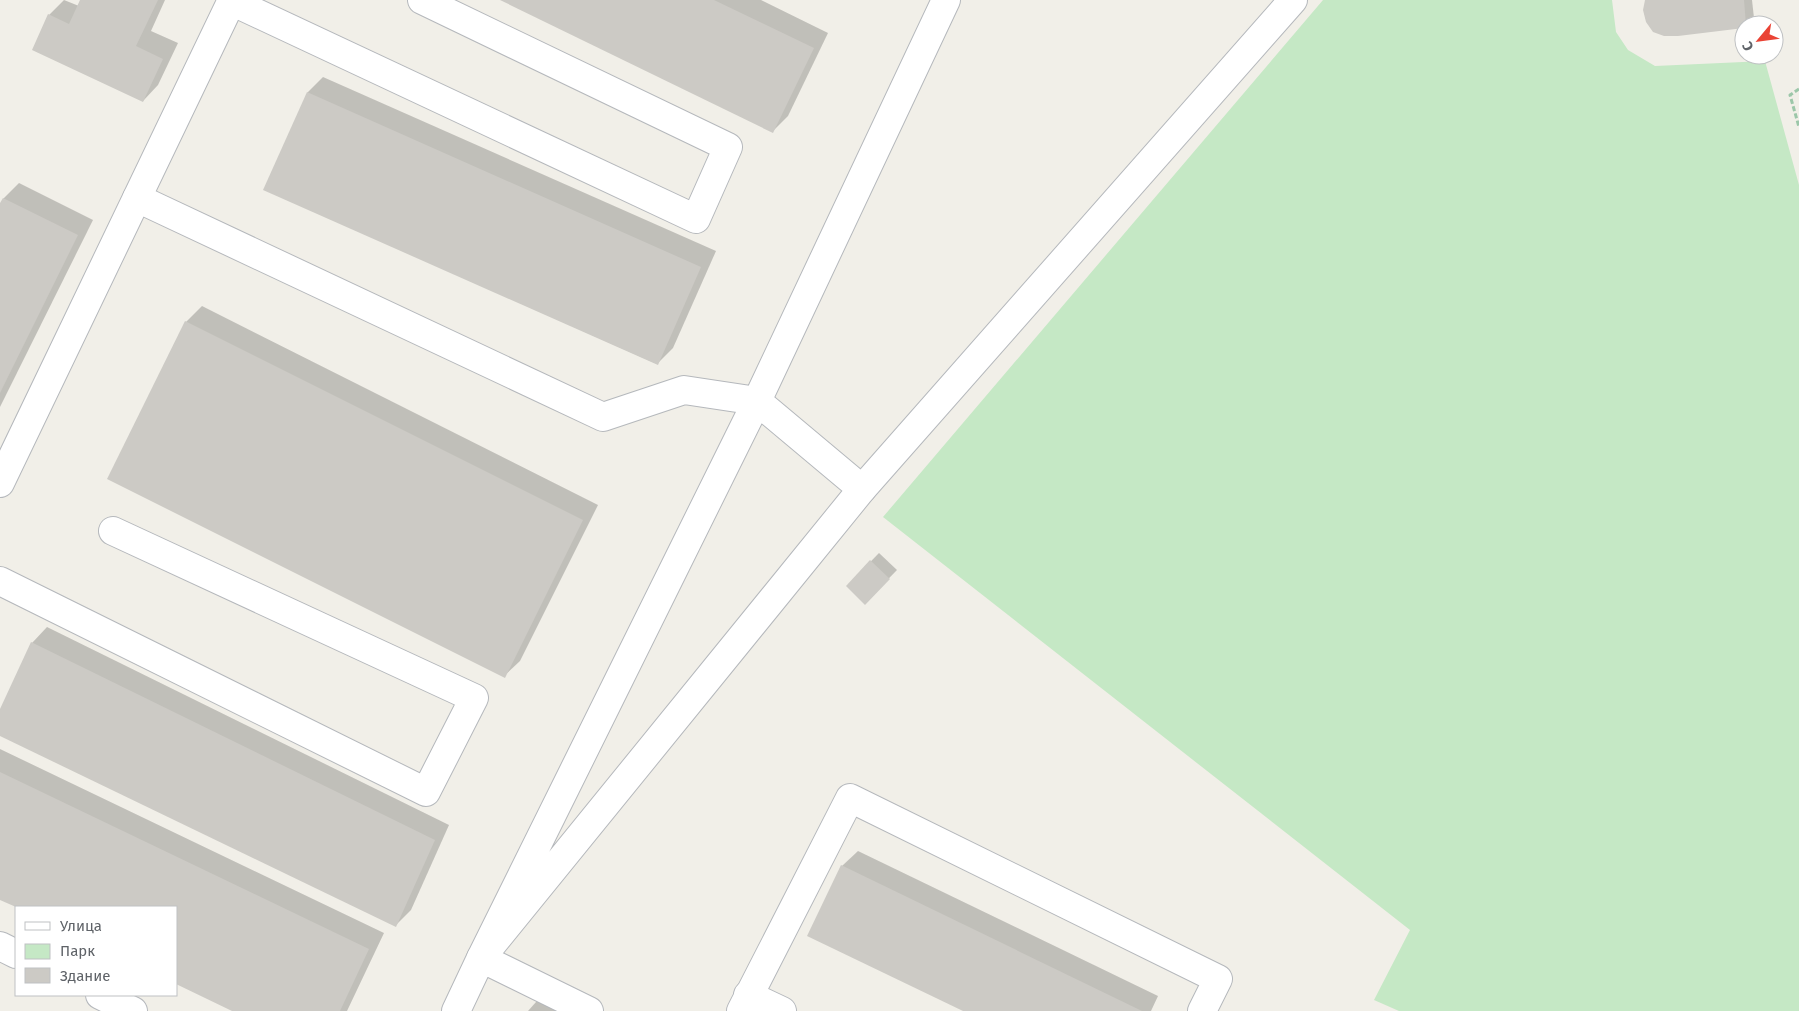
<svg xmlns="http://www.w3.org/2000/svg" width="1799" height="1011" font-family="'Fira Sans',sans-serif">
<rect width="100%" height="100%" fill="#f1efe8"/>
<!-- green -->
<path fill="#c5e8c5" d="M1323,0H1612L1616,32L1628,50L1655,66L1765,61L1799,185V1011H1399L1374,1000L1410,930L883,517Z"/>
<!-- shadow -->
<g fill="#0003">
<path d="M64,0L79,6L82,0H165L151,31L178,43L158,85L143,101L49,15Z"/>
<path d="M503,0H761L828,33L788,116L773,131Z"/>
<path d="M1646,0H1752L1754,18L1744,26Z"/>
<path d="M323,77L716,251L673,348L657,364L265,189L308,92Z"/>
<path d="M19,183L93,220L0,407V206L4,198Z"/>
<path d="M202,306L598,505L520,661L504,676L186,322Z"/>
<path d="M879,553L897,570L865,603L847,586Z"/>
<path d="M47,627L449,825L411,910L396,925L0,735V712L32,643Z"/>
<path d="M0,749L384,933L347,1011H235L176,907H19L0,898Z"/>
<path d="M858,851L1158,996L1151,1011H966L842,866Z"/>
<path d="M544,993L585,1011H528Z"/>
</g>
<!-- building -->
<g fill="#cccac5">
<path d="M80,0H158L136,46L163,59L143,102L32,50L48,14L69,24Z"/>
<path d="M500,0H714L814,48L773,133Z"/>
<path d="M1645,0H1744L1746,25H1744V28L1678,36H1664L1653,32L1646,22L1643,10Z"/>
<path d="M307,92L701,267L658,365L263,190Z"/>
<path d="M3,198L78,235L0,393V203Z"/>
<path d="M185,321L583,520L505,678L107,479Z"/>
<path d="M870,560L890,579L865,605L846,586Z"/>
<path d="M31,642L435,840L396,927L0,736V709Z"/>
<path d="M0,772L369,949L340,1011H232L176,984V907H16L0,900Z"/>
<path d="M841,865L1142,1011H963L807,936Z"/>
</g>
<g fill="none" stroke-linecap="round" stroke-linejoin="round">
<!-- minor casing -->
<g stroke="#b5b8bc" stroke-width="30">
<g id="minor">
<path d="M231,1L696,219L728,147L422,0"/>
<path d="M137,198L603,417L684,390L757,401L862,489L481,958L757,401L946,0"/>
<path d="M0,483L232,0"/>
<path d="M862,489L1293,0"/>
<path d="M0,581L426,792L474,698L113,531"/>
<path d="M0,946L16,954"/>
<path d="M100,995L133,1011"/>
<path d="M748,995L782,1011"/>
<path d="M456,1011L481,958L589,1011"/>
<path d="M741,1011L850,798L1218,979L1202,1011"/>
</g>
</g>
<!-- path -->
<path stroke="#9cc7a9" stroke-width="3" stroke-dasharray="5 2.5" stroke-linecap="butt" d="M1799,89L1790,95L1799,127"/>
<!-- minor -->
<use href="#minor" stroke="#fff" stroke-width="28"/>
</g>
<!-- legend -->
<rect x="15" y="906" width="162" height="90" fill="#ffffff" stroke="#bfc1c3"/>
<rect x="25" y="922" width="25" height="8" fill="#ffffff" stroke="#bfc1c3"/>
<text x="60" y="931" font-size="15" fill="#5f6368">Улица</text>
<rect x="25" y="944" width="25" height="15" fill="#c5e8c5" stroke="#bfc1c3"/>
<text x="60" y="956" font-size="15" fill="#5f6368">Парк</text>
<rect x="25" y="968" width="25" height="15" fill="#cccac5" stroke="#bfc1c3"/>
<text x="60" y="981" font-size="15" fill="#5f6368">Здание</text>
<!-- north arrow -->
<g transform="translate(1759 40) rotate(241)"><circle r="24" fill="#ffffff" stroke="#bfc1c3"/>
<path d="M0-4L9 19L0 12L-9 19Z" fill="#ea4335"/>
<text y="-8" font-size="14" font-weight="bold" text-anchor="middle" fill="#5f6368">С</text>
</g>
</svg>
